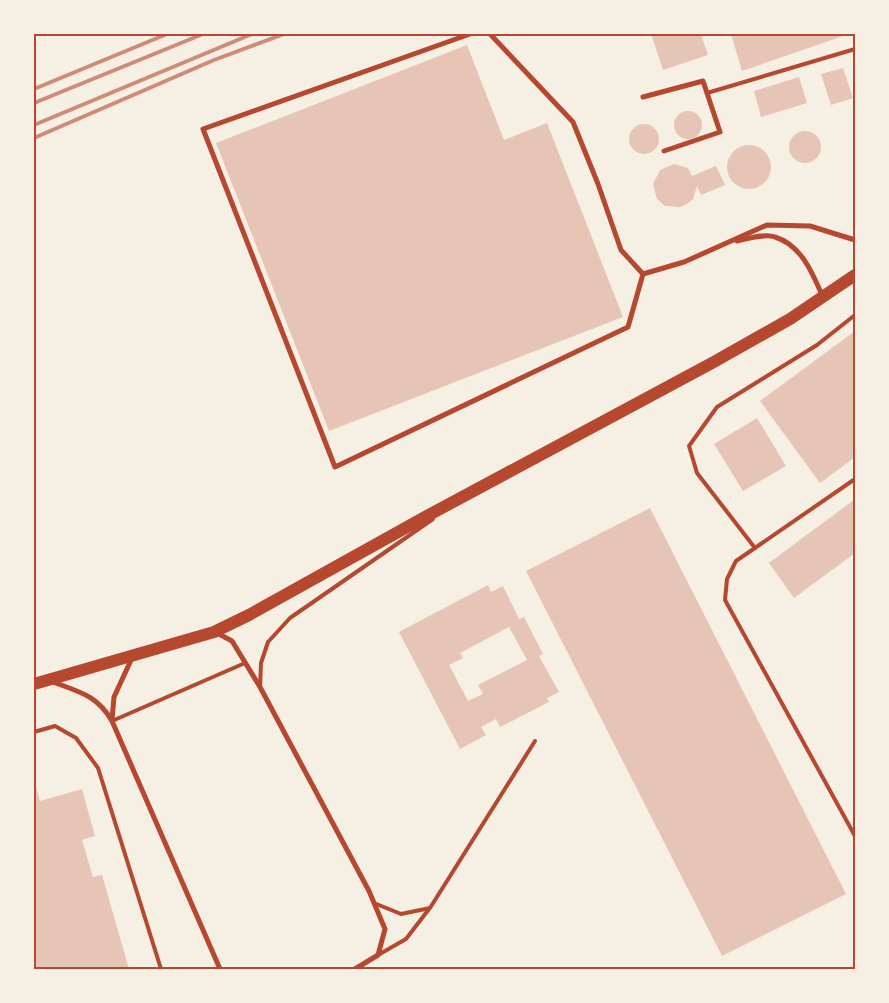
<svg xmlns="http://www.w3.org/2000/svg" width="889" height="1003" font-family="'PT Sans',sans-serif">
<rect width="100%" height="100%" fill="#f6efe4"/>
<!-- building -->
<g fill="#e6c5b7" fill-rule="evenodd">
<path d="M651,34H701L708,55L663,70Z"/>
<path d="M731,34H849L742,71Z"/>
<path d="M467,45L504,140L547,123L623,317L329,431L216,143Z"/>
<path d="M843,68L853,98L831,105L821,74Z"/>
<path d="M799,77L807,103L761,117L754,91Z"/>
<circle cx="688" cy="125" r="14"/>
<circle cx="644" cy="139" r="15"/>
<circle cx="805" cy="147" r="16"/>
<circle cx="749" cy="167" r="22"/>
<path d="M674,164L688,168L692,176L716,166L725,185L701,195L697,186L693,199L687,204L680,207L665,206L657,199L653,184L660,170Z"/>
<path d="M855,331V457L820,483L760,401Z"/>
<path d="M757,418L786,466L743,491L714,444Z"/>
<path d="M855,499V553L794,598L769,563Z"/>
<path d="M650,508L846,894L722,956L526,571Z"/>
<path d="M488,585L491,592L503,586L519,619L524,617L543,654L539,656L559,692L547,698L549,702L500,727L496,719L481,727L486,735L460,749L399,632ZM509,627L527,660L478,685L483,694L468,701L449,665L463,658L460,653Z"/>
<path d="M34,780L40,801L82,789L95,836L82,840L93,877L102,875L129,969H34Z"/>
</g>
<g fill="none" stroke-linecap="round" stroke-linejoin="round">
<!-- service -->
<g stroke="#b5482f" stroke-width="4">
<path d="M707,93L855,49"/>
<path d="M855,479L736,561L727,579L725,600L855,836"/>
<path d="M755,548L697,473L689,446L717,407L817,345L855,315"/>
<path d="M260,687L261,663L268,642L290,618L433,519"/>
<path d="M112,721L245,663"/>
<path d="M34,732L55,726L76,738L98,768L161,969"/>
<path d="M374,903L401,914L430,908L535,741"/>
<path d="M378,955L406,939L429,909"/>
</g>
<!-- minor -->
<g stroke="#b5482f" stroke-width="5">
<path d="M470,34L203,129L335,467L628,327L643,274"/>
<path d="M490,34L573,122L598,184L621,250L643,274"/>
<path d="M643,97L703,81L720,132L664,151"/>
<path d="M737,241C747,239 765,233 775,237C801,245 812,272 822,295"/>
<path d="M643,274L684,262L767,225L810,226L855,240"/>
<path d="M215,632L232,641L260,687L369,891L385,929L378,955L355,969"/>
<path d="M53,682C79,692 97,695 112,721L220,969"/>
<path d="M112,720L114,697L132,658"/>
</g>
<!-- primary -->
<path stroke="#b5482f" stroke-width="12" d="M34,684L214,632L249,615L425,517L712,363L790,319L855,275"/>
<!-- rail -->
<g stroke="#cf8b77" stroke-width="4">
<path d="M34,89L167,34"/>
<path d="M34,103L203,34"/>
<path d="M34,125L252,34"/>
<path d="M34,138L214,60L284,34"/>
</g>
</g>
<!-- border -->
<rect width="889" height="1003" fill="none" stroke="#f6efe4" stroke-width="70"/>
<rect x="35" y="35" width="819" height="933" fill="none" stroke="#b5482f" stroke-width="2"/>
</svg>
